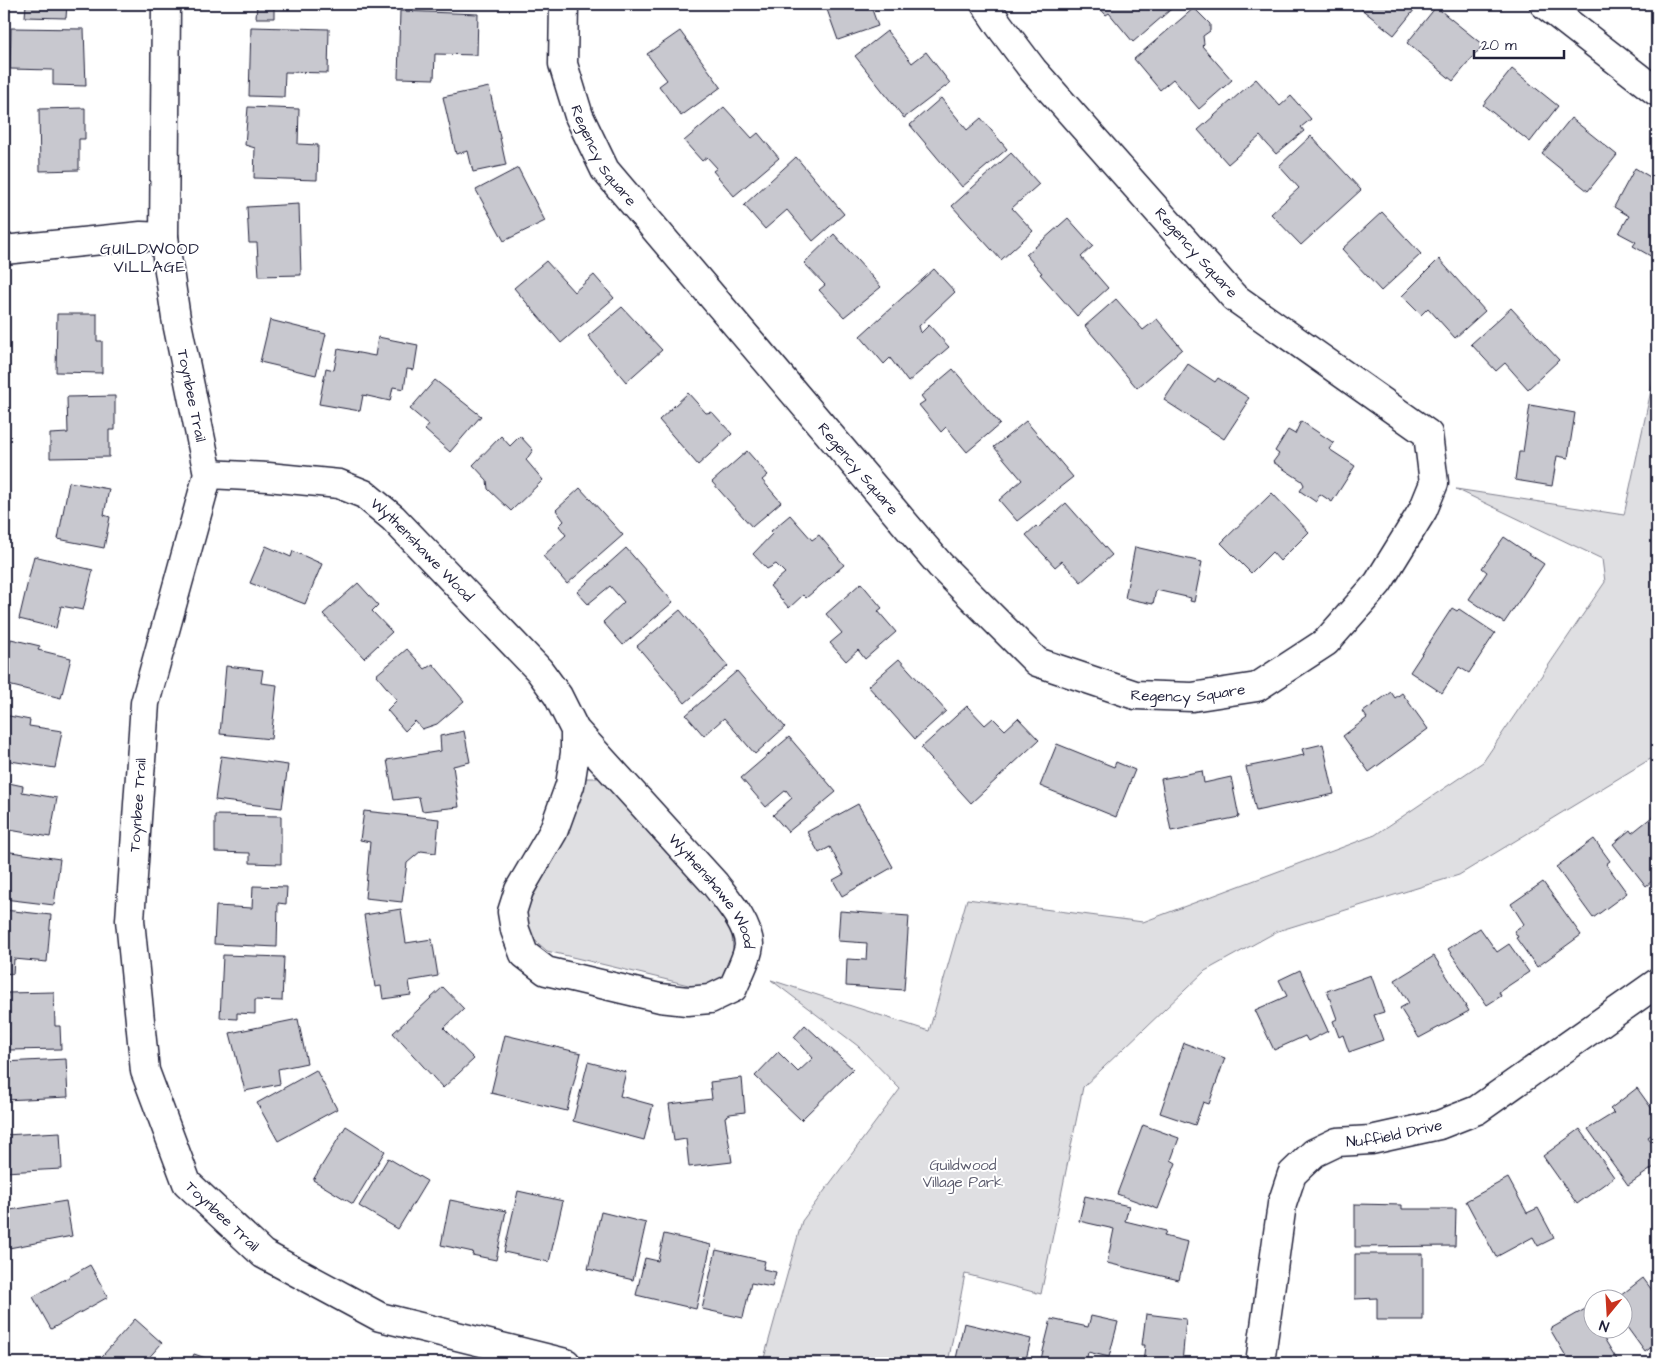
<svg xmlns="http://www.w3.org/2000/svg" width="1661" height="1367" font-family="'Architects Daughter',sans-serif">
<rect width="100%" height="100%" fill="#fff"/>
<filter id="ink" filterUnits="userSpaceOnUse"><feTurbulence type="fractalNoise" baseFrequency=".02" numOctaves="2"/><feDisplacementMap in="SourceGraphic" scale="10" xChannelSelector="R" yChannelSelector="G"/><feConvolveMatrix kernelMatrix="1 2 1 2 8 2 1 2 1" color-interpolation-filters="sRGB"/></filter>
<g filter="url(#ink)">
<!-- green -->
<g fill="#dfdfe2" stroke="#80808e">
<path d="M1657,363V755L1459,875L1278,931L1205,971L1083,1087L1041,1294L965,1274L948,1363H786L764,1358L802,1221L900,1089L858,1046L771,980L929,1031L967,899L1143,922L1375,835L1483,762L1605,582L1602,559L1456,489L1624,515Z"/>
<path d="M585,778H601L731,918L733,951L722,977L701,988L547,951L531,937L526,910L571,825Z"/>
</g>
<!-- building -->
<g fill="#c8c8cf" stroke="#22223b">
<path d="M26,4H67L66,18L25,17Z"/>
<path d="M257,4H274V18H256Z"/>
<path d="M825,4H870L878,26L838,40Z"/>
<path d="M1096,4H1177L1133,42L1109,13L1106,15Z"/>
<path d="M1355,4H1419L1394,35Z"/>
<path d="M1436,7L1483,45L1453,81L1407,43Z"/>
<path d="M1194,8L1210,24V31L1203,36L1204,44L1202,46L1232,80L1199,109L1173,79L1160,90L1134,59Z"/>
<path d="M400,11L478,14L477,55L435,54L434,79L398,78Z"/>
<path d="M251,27L329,29L328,73L285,72L284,97L249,96Z"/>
<path d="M11,28L84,29L86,86L53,85V70L10,69Z"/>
<path d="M680,31L721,87L681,116L659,86L667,80L647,54Z"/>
<path d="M887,31L912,63L926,52L950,83L904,118L855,56Z"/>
<path d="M1512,69L1558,106L1530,142L1483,105Z"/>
<path d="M1256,79L1280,106L1291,96L1311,119L1301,127L1304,131L1276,154L1260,136L1228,164L1198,130Z"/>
<path d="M489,87L506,165L473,172L468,151L456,154L443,97Z"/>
<path d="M941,98L967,130L981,118L1007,149L962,187L910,125Z"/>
<path d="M248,107L299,109L298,144L318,145L317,180L254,178L255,148L245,145Z"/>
<path d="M724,107L752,138L758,133L779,158L734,196L713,171L717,168L707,157L702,161L684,141Z"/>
<path d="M85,108V139H79V170L40,171L39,109Z"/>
<path d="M1571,118L1617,155L1588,191L1542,154Z"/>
<path d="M1311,136L1361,190L1301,245L1271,214L1299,188L1279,166Z"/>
<path d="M1011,153L1039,184L1012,208L1033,231L1001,260L952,206Z"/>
<path d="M796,157L844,214L813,241L787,210L765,229L744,205Z"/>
<path d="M518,168L545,221L504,241L476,190Z"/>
<path d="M1635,168L1657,181V252L1654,258L1633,246L1636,242L1619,233L1629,216L1614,207Z"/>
<path d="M299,204L301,275L259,276L257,243H249L247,207Z"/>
<path d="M1382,212L1421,254L1381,291L1342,249Z"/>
<path d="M1068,218L1093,246L1081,257L1108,288L1077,316L1040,274L1042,273L1026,255Z"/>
<path d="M834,234L881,287L844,317L819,290L825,285L804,263Z"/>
<path d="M1439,259L1485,311L1455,338L1428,308L1421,315L1402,296Z"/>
<path d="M546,261L574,292L594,275L614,298L561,343L514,288Z"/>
<path d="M934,269L955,292L919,326L921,333L929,325L949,347L908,382L890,358L884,364L860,336Z"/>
<path d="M1116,299L1143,330L1157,319L1182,349L1137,388L1085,326Z"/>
<path d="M622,307L662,350L626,382L588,336Z"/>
<path d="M1511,308L1559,360L1528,389L1505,363L1496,371L1471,344Z"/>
<path d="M57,314H97V341H102V373L56,372Z"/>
<path d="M270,320L326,334L316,375L260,362Z"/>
<path d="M378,337L418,345L414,370L407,369L404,389L393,387L390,401L363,395L360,411L319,404L326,368L334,370L338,349L375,356Z"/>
<path d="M1188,364L1215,382L1218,378L1249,398L1245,403L1247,404L1224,439L1164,400Z"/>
<path d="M953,369L1000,424L967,452L946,427L941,432L919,405L925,401L921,396Z"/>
<path d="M435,380L481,416L450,452L425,430L429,425L410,409Z"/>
<path d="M688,393L706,413L712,412L732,434L698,465L659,420Z"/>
<path d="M115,396V430H109V457L50,458V434L68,433L67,397Z"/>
<path d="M1530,405L1575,413L1568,458L1557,456L1552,486L1515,480L1519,452H1523Z"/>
<path d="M1026,421L1073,477L1017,521L999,500L1022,480L994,447Z"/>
<path d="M1301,421L1334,443L1329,449L1355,466L1332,502L1320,494L1316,502L1300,491L1304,485L1302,481L1273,462L1279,454L1275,451L1288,430L1295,434Z"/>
<path d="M501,436L510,446L520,436L533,450L526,460L543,480L511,511L488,489L487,480L473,465Z"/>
<path d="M747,451L768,475L762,480L781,502L752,527L712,482Z"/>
<path d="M69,482L109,489L104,515L110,517L104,548L58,539Z"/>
<path d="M580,488L623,535L567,584L543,556L566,535L559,526L564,521L556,510Z"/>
<path d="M1272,493L1309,532L1280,561L1272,552L1251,573L1221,543Z"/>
<path d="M1066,503L1112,555L1081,582L1062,561L1055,567L1026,535L1036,526L1038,528Z"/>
<path d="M790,515L812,540L819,535L844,565L806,598L803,595L789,608L770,586L785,573L776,564L767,569L753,554L773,533L771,531Z"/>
<path d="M1504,537L1544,564L1504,623L1469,599L1487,572L1482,568Z"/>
<path d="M266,546L291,557L293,551L322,564L305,604L250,583Z"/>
<path d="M1135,547L1202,562L1194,602L1190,601L1191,598L1156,590L1153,604L1125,598Z"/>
<path d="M626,548L673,602L623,645L603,622L624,602L610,586L588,604L577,592Z"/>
<path d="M34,556L93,570L83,610L61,606L56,628L19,619Z"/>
<path d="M358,583L378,605L372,611L392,632L364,658L323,614Z"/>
<path d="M861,583L882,608L878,611L896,632L865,659L858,650L846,661L830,643L842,633L826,614Z"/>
<path d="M1452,608L1457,611L1459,609L1495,633L1469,673L1459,667L1442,693L1410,672Z"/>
<path d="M680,610L728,666L685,703L637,646Z"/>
<path d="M11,639L40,646L38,650L71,658L61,698L4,684V669Z"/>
<path d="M407,649L425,669L433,664L464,701L437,724L422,729L415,721L405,731L387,710L397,700L376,675Z"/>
<path d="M899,659L946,711L915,739L868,686Z"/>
<path d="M226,666L263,670L261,683L277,685L271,739L220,734Z"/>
<path d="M737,671L785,727L755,754L724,718L704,736L686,715Z"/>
<path d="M1391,692L1395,698L1402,693L1428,729L1369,772L1343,736L1367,718L1363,712Z"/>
<path d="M967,706L985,725L993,718L1005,730L1018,718L1039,740L971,803L921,748Z"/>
<path d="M4,715L30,720L29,726L62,731L55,768L4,760Z"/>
<path d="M464,731L470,762L453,766L459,807L422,811L419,797L394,800L387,760L441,751L440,736Z"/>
<path d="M789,737L836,792L788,832L773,815L792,798L786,790L766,807L741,778Z"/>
<path d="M1057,744L1114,767L1116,762L1135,770L1116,817L1040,786Z"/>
<path d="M1323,744L1334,794L1256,811L1246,767L1304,755L1302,749Z"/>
<path d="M221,756L288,765L282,808L215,800Z"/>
<path d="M1202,771L1204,783L1231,777L1239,817L1171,831L1161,779Z"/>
<path d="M4,782L23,786L22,792L57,798L50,837L4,829Z"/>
<path d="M858,804L893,867L842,896L833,880L844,874L830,847L819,853L807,832Z"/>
<path d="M364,811L439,819L436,853L421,851L407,863L402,902L365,898L370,842L360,840Z"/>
<path d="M1657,813V877L1646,886L1613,844L1630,830L1632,833Z"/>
<path d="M215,815L281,816V864L250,863V853L215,852Z"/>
<path d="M1594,839L1610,861L1606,864L1627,893L1593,918L1556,867Z"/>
<path d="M4,851L60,859L54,905L4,899Z"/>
<path d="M1543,882L1581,935L1537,967L1516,938L1518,937L1514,931L1524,924L1511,904Z"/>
<path d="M253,886L287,887L286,904L278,903L277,947L214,944L216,906L252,908Z"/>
<path d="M401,909L406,943L432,939L438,976L409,981L411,995L383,999L381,986L375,987L364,915Z"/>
<path d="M4,910L51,915L47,962L14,959L13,974L4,973Z"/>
<path d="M840,911L909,916L904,990L846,986L847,959L866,960L867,943L838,941Z"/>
<path d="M1480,928L1497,952L1509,944L1529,972L1499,992L1501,996L1487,1005L1448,949Z"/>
<path d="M223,955L284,957L282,1001L255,1000V1014L237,1013V1019L220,1018Z"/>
<path d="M1434,956L1469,1011L1419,1038L1400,1008L1409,1003L1395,980Z"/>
<path d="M1300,970L1328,1031L1308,1041L1305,1036L1274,1050L1255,1010L1287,996L1279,980Z"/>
<path d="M1371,975L1384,1012L1374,1015L1383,1040L1349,1052L1343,1035L1339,1037L1333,1021L1337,1019L1327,991Z"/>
<path d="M443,987L464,1009L444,1028L474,1059L443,1088L393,1033Z"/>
<path d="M54,992L55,1026H60L61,1049L9,1050L7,993Z"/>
<path d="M298,1019L307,1063L278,1069L280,1084L245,1091L230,1033Z"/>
<path d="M805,1025L853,1069L801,1120L755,1076L778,1052L798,1072L813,1058L794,1037Z"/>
<path d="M505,1035L581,1053L567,1111L491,1093Z"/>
<path d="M1184,1043L1225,1058L1209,1104L1203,1102L1195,1125L1160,1113Z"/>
<path d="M66,1059L68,1097L4,1100V1062Z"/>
<path d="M588,1062L626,1072L620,1096L653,1105L644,1140L573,1121Z"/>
<path d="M316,1070L337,1109L278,1141L257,1103Z"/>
<path d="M742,1078L745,1112L730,1114L725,1117L732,1162L689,1167L686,1139L674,1141L669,1104L712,1099L710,1082Z"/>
<path d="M1637,1088L1657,1116V1131L1648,1137L1657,1150V1165L1628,1185L1588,1129L1614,1113L1610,1109Z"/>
<path d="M1143,1125L1179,1138L1171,1160L1176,1163L1158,1209L1117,1194Z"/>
<path d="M346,1126L385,1151L353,1204L313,1180Z"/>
<path d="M1580,1129L1614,1177L1577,1204L1543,1156Z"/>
<path d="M60,1132L62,1169L4,1172V1135Z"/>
<path d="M388,1158L427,1181L398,1229L359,1206Z"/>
<path d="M1508,1178L1527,1213L1538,1208L1554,1238L1538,1246L1533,1237L1496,1257L1466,1201Z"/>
<path d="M518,1191L563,1201L549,1262L504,1252Z"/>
<path d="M1085,1196L1129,1206L1125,1221L1166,1231L1164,1236L1188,1242L1179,1280L1107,1263L1114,1229L1079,1221Z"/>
<path d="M450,1200L506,1211L496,1260L472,1255L473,1252L441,1245Z"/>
<path d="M66,1201L72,1236L9,1248L4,1211Z"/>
<path d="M1355,1204L1402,1205V1209H1456L1455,1246L1355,1247Z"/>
<path d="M601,1212L646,1223L633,1280L588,1269Z"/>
<path d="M664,1234L711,1245L696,1309L636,1295L645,1258L658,1261Z"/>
<path d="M716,1250L765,1261L763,1269L776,1272L772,1287L751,1283L743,1318L702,1309Z"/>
<path d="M1355,1254H1423V1320H1377V1298L1355,1299Z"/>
<path d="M90,1265L108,1297L51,1329L33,1297Z"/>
<path d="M1643,1278L1657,1297V1343L1645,1352L1624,1323V1300H1615Z"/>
<path d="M1587,1308L1594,1320V1330H1599L1619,1363H1570L1550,1329Z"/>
<path d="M1146,1314L1186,1319L1182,1363H1143L1145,1345H1142Z"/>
<path d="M1091,1316L1118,1322L1109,1357L1088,1352L1086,1363H1040L1051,1319L1088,1327Z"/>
<path d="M135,1319L162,1343L144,1363H96Z"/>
<path d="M964,1323L1031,1339L1025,1363H955Z"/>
<path d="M194,1354L220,1363H190Z"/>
<path d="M1530,1355L1533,1363H1507L1529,1356Z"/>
<path d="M1456,1360L1457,1363H1425V1361Z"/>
</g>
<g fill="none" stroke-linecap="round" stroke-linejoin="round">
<!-- minor casing -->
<g stroke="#22223b" stroke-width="31">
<g id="minor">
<path id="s1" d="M166,4L164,237L176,318L208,474L145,703L130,920L145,1071L187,1183L263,1254L380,1317L566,1363"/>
<path id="s2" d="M564,4L563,64L579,116L605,170L940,565L1037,662L1135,695L1192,697L1257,687L1326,642L1378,583L1423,510L1434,483L1428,434L1234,297L1033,70L999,25L985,4"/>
<path d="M1544,4L1657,92"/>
<path d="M4,250L141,236L164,237"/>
<path id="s3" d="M208,474L268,477L339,484L364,494L393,518L539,670L558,696L575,730L715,884C727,900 748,923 749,944C749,955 737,978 733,988L710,999L687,1001L660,998L546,971L524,954L515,930L512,912L519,890L553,832L570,785L575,753V730"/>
<path id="s4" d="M1260,1363L1282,1204L1292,1174L1314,1153L1337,1142L1371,1140L1439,1125L1477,1110L1657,983"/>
</g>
</g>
<!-- minor -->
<use href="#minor" stroke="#fff" stroke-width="28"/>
</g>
</g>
<g text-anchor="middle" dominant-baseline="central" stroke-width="4" stroke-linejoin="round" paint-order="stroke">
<!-- street labels -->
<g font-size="15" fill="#22223b" stroke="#fff">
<text stroke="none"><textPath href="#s2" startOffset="161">Regency Square</textPath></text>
<text transform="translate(1196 253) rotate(48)">Regency Square</text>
<text stroke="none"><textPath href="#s1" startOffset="394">Toynbee Trail</textPath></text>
<text stroke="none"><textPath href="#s2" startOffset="566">Regency Square</textPath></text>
<text stroke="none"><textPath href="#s3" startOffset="239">Wythenshawe Wood</textPath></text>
<text stroke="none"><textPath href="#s2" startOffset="986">Regency Square</textPath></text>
<text transform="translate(138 805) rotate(-86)">Toynbee Trail</text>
<text stroke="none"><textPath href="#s3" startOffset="690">Wythenshawe Wood</textPath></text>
<text stroke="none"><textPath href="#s4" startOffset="306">Nuffield Drive</textPath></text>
<text stroke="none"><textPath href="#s1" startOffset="1249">Toynbee Trail</textPath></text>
</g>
<!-- park labels -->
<g font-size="15" fill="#5b5b6d" stroke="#fff">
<text x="963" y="1165">Guildwood<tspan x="963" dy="17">Village Park</tspan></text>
</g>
<!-- neighbourhood labels -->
<g font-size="16" letter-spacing="1" fill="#22223b" stroke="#fff">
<text x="150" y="249">GUILDWOOD<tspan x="150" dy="18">VILLAGE</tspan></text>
</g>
</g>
<!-- margin -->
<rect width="1661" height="1367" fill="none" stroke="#fff" stroke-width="20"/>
<rect x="10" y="10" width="1641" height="1347" fill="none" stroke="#22223b" stroke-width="2" filter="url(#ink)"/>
<!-- north arrow -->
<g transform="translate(1608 1314) rotate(198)"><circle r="24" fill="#ffffff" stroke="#a7a7b1"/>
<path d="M0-4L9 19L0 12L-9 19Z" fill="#c8321e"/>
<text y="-8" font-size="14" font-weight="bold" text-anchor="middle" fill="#22223b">N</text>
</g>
<!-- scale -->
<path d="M1474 50v8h90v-8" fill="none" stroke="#22223b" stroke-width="2.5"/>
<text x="1481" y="50" font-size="15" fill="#22223b" stroke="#ffffff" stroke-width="4" paint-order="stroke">20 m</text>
</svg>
